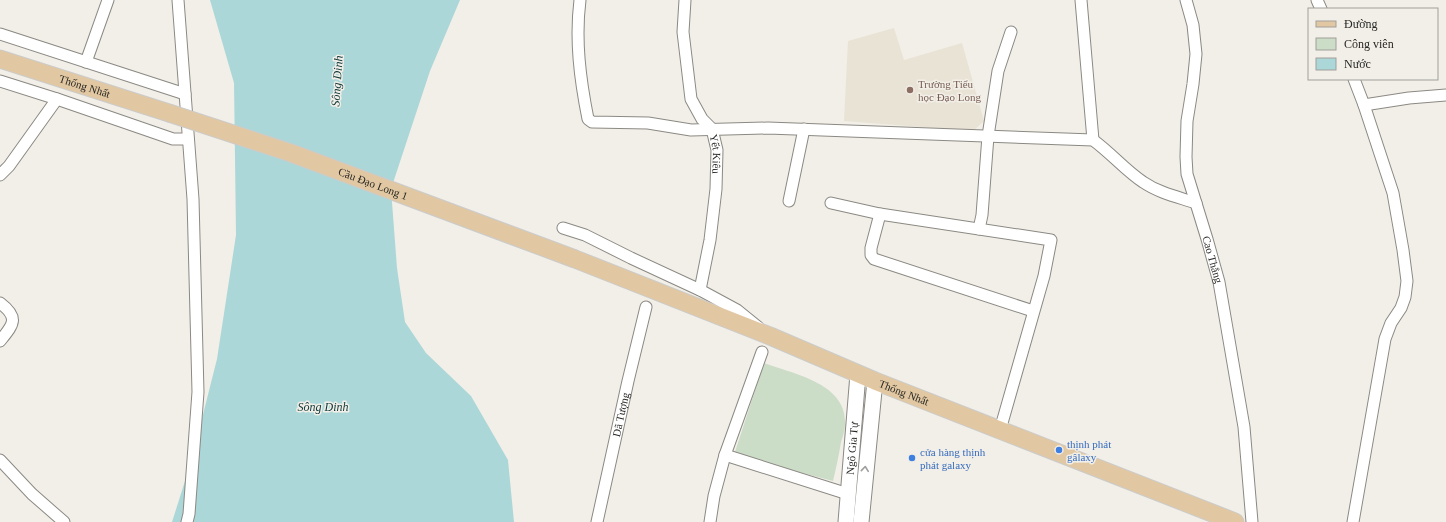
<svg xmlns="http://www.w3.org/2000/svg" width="1446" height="522" font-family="Georgia,serif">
<rect width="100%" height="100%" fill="#f2efe8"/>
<!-- built -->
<path fill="#e9e3d6" d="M894,28L904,60L962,43L984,121L973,131L844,121L848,41Z"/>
<!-- green -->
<path fill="#cbdcc7" d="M764,363C793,374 847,383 845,424C845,430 843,436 841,442C839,455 836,468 833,481L734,455Z"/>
<!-- water -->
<path fill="#acd7d8" d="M210,0H460L430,71L391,189L397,268L405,322L426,353L471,396L508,460L514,522H172L191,462L217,359L236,235L234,83Z"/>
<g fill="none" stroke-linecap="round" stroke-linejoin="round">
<!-- street casing -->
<g stroke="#8b8983" stroke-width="13">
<g id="street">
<path d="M178,0L193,199L198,392L189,514L187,522"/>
<path d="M580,0C575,40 580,79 588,119L592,122L648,123L691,130L768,128L1093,140C1111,153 1126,171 1143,182C1159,193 1178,197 1196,203"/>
<path id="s1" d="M685,0L683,32L691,99L702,119L712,129L717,150L716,189L710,240L700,290"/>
<path d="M1081,0L1093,140"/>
<path id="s2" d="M1186,0L1193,25L1196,54L1193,84L1187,121L1186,157L1187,174L1207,239L1219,282L1244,427L1252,522"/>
<path d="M1317,0L1321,9"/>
<path d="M0,34L185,94"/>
<path d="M86,62L108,0"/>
<path d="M0,81L57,99L173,139H188"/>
<path d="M1364,105L1409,98L1446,95"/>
<path d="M0,175L9,166L57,99"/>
<path d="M789,201L804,129"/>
<path d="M831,203L880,214L1051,240L1044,276L1000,430"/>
<path d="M880,214L871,248V255L874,259L1033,311"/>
<path d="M563,228L585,235L631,258L700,290L737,310L758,327"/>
<path d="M979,229L982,215L988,136L998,71L1011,32"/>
<path d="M0,303C20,318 13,325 0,341"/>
<path d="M725,455L848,494"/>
<path d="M0,460L32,494L64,522"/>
<path id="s3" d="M597,522L628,381L646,307"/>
<path d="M710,522L714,496L725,455L762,352"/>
<path d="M1353,522L1385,339L1391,323L1401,308L1405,297L1407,281L1403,250L1393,193L1364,105L1354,79"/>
</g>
</g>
<!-- secondary casing -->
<g stroke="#8b8983" stroke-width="17">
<g id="secondary">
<path id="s4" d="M846,522L858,374"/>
<path d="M861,522L875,381"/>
</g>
</g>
<!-- primary casing -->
<g stroke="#cbcbca" stroke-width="19">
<g id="primary">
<path id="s5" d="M0,59L169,113"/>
<path id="s6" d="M575,259L770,336L875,381L1235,522"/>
</g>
</g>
<!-- street -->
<use href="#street" stroke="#fff" stroke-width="11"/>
<!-- secondary -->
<use href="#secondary" stroke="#fff" stroke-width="15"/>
<!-- primary -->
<use href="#primary" stroke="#e2c8a2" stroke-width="17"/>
<!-- primary-bridge casing -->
<g stroke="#cbcbca" stroke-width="19" stroke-linecap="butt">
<g id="primary-bridge">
<path id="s7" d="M169,113L291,153L575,259"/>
</g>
</g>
<!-- primary-bridge -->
<use href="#primary-bridge" stroke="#e2c8a2" stroke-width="17"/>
</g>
<!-- one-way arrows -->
<defs><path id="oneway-chevron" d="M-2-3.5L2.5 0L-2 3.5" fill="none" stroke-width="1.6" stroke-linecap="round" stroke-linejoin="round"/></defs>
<use stroke="#9e9e9c" href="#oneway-chevron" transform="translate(865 469) rotate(-84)"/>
<!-- markers -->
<circle fill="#8d6e63" stroke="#f2efe8" stroke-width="1.5" cx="910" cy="90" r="4"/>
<g fill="#3f7fe0" stroke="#f2efe8" stroke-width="1.5">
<circle cx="1059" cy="450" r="4"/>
<circle cx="912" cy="458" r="4"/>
</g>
<g text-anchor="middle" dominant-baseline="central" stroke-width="3" stroke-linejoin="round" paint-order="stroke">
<!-- education labels -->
<g font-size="11" fill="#785e54" stroke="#f2efe8" text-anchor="start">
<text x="918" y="84">Trường Tiểu<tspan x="918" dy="13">học Đạo Long</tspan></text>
</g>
<!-- street labels -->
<g font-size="11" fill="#282724" stroke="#f2efe8">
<text stroke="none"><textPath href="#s5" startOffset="89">Thống Nhất</textPath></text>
<text stroke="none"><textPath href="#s1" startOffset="162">Yết Kiêu</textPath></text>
<text stroke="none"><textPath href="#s7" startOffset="216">Cầu Đạo Long 1</textPath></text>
<text stroke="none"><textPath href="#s2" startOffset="265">Cao Thắng</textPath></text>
<text stroke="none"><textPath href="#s6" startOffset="355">Thống Nhất</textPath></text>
<text stroke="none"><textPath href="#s3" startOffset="110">Dã Tượng</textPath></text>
<text stroke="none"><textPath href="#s4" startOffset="74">Ngô Gia Tự</textPath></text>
</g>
<!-- shop labels -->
<g font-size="11" fill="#366cbe" stroke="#f2efe8" text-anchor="start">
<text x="1067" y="444">thịnh phát<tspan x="1067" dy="13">gâlaxy</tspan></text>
<text x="920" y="452">cửa hàng thịnh<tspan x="920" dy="13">phát galaxy</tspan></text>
</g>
<!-- water labels -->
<g font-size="12" font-style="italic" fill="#0c3637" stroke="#f2efe8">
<text transform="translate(337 81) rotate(-86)">Sông Dinh</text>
<text x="323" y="407">Sông Dinh</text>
</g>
</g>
<!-- legend -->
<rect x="1308" y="8" width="130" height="72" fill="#f2efe8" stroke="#a19f9a"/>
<rect x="1316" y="21" width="20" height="6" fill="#e2c8a2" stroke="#a19f9a"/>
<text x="1344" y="28" font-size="12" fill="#282724">Đường</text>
<rect x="1316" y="38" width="20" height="12" fill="#cbdcc7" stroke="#a19f9a"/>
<text x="1344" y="48" font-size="12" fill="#282724">Công viên</text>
<rect x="1316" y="58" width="20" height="12" fill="#acd7d8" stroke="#a19f9a"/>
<text x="1344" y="68" font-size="12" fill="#282724">Nước</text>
</svg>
